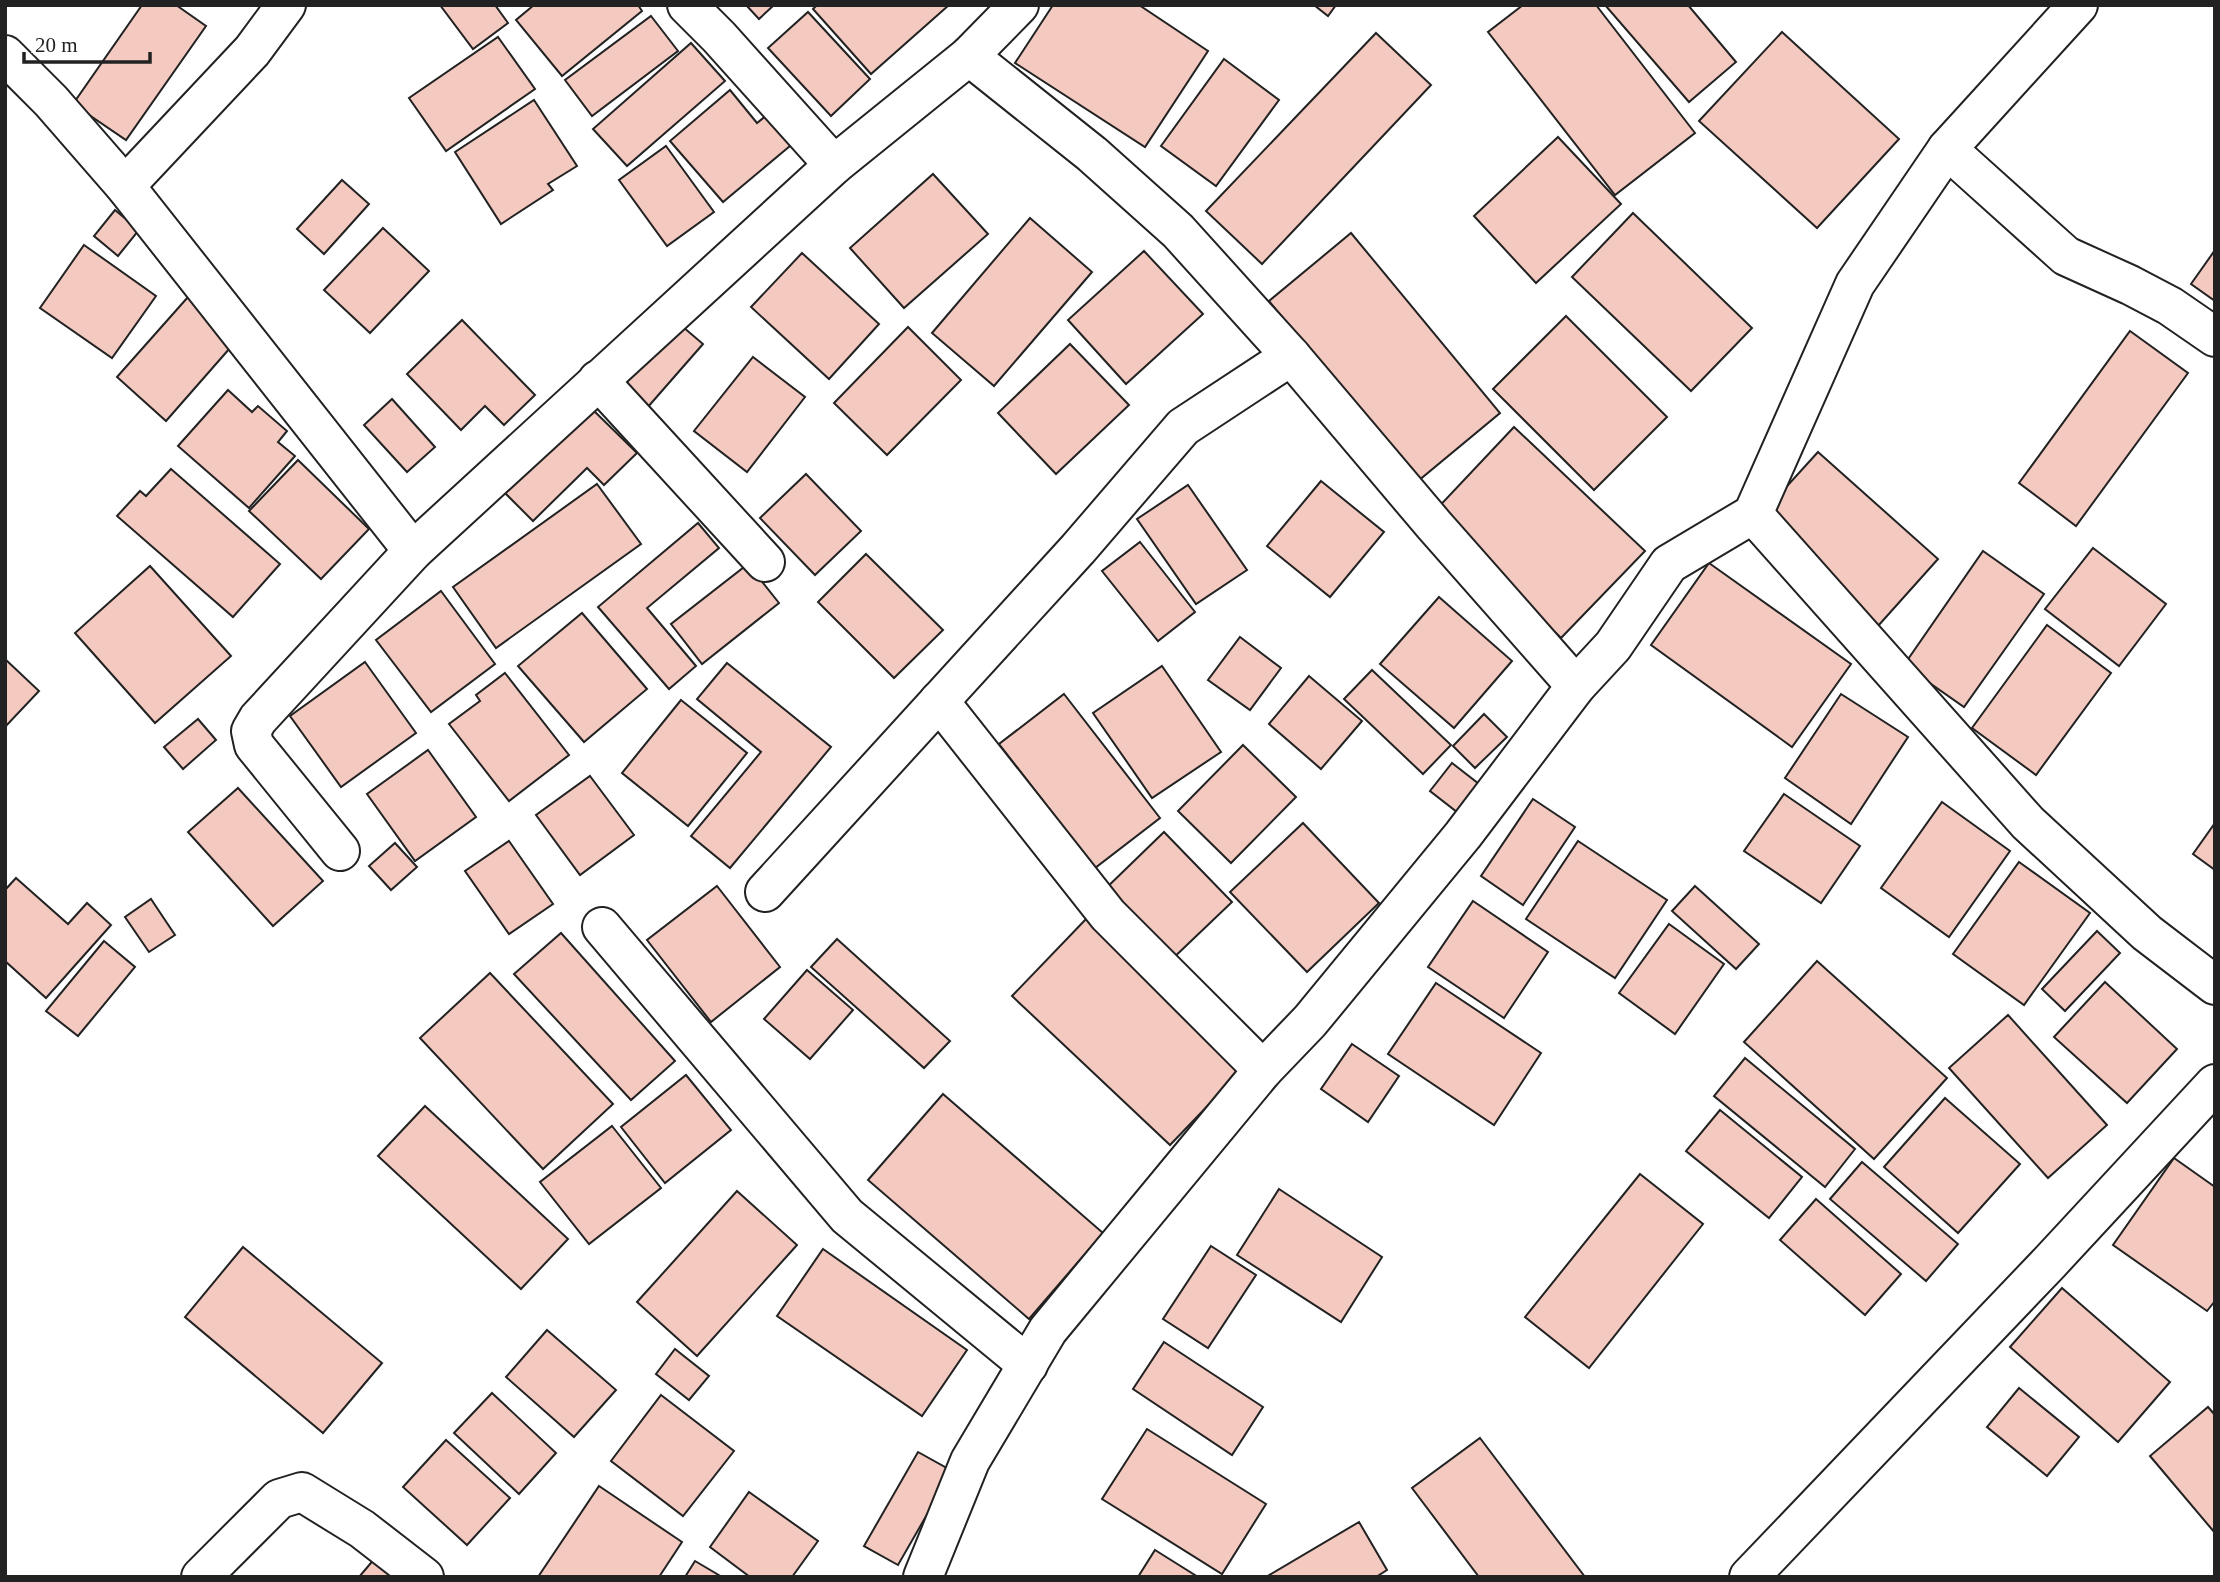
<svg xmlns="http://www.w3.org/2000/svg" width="2220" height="1582" font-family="'Times New Roman',serif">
<rect width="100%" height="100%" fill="#fff"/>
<!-- building -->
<g fill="#f3c9c0" stroke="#222" stroke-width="2">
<path d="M142,5H176L206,26L126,140L73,104Z"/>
<path d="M440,5H495L508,23L473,49Z"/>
<path d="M534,5H638L642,11L562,76L516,20Z"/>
<path d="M746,5H774L759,19Z"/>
<path d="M817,5H949L871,74L813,9Z"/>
<path d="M1053,5H1139L1208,51L1145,147L1015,63Z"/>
<path d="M1314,5H1336L1328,16Z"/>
<path d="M1523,5H1596L1695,133L1615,195L1488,32Z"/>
<path d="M1605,5H1688L1736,62L1689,102Z"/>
<path d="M808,12L870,79L831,116L768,48Z"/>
<path d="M651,16L678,51L592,116L565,80Z"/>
<path d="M1782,32L1899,139L1817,228L1699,121Z"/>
<path d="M1376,33L1431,85L1262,264L1206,211Z"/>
<path d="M498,37L535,89L446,151L409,98Z"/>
<path d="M691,43L725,81L627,166L593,129Z"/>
<path d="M1224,59L1279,100L1216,186L1161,146Z"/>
<path d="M730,90L757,123L777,107L802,136L723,202L670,141Z"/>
<path d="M534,100L577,166L548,184L553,190L501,224L455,152Z"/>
<path d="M1558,137L1621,204L1536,283L1474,216Z"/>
<path d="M666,146L714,212L667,246L619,180Z"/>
<path d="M933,174L988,234L904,308L850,248Z"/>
<path d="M342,180L369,204L324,254L297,229Z"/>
<path d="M115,210L139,230L118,256L94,236Z"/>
<path d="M1633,213L1752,328L1691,391L1572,277Z"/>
<path d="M1030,218L1092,272L994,386L932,333Z"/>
<path d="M383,228L429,271L370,333L324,290Z"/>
<path d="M1351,233L1500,413L1418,481L1269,301Z"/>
<path d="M84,245L156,296L112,358L40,308Z"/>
<path d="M2215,250V301L2191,284Z"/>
<path d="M1144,251L1203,314L1126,384L1068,320Z"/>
<path d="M802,253L879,324L829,379L751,307Z"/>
<path d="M188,297L237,340L166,421L117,377Z"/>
<path d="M1566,316L1667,417L1594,490L1493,389Z"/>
<path d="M462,320L535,395L504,425L485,406L461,430L407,374Z"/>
<path d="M676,321L703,344L647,408L619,384Z"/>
<path d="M908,327L961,380L887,455L834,403Z"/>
<path d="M2130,331L2188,373L2076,526L2019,483Z"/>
<path d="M1070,344L1129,405L1056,474L998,413Z"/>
<path d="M753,357L805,397L747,472L694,431Z"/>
<path d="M228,390L252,412L258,406L287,431L278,442L295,456L249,508L178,446Z"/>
<path d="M392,399L435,447L407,472L364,425Z"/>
<path d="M591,408L637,453L604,485L587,468L533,521L505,493Z"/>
<path d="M1514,427L1645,551L1561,638L1432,514Z"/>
<path d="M1818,452L1938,559L1878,626L1758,518Z"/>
<path d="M298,460L369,529L321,579L249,511Z"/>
<path d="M171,469L280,564L233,617L117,516L140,491L146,496Z"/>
<path d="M806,474L861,531L815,575L760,518Z"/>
<path d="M1321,481L1384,532L1330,597L1267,546Z"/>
<path d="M597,484L641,544L496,648L453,587Z"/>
<path d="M1188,485L1247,570L1196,604L1137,519Z"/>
<path d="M698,523L719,548L647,608L696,666L669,689L598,607Z"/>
<path d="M1140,542L1195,612L1158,641L1102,571Z"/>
<path d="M2093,548L2166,604L2119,666L2045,609Z"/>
<path d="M1983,551L2044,594L1964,707L1904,665Z"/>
<path d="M866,554L943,630L894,678L818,602Z"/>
<path d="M1709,563L1851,664L1792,747L1651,645Z"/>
<path d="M748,564L779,603L702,664L671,624Z"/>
<path d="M150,566L231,656L155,723L75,633Z"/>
<path d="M441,591L495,664L431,712L376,640Z"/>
<path d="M1439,597L1512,661L1454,728L1380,664Z"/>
<path d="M582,613L647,689L584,742L518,666Z"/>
<path d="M2047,625L2111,673L2036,775L1972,728Z"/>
<path d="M1240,637L1281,668L1250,710L1208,680Z"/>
<path d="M5,659L39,691L5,727Z"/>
<path d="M365,662L416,733L341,787L290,716Z"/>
<path d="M727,663L831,747L730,868L691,836L761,752L697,699Z"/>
<path d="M1162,666L1221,752L1152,798L1093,713Z"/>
<path d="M1372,670L1451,745L1423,774L1344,699Z"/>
<path d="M505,673L569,755L509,801L449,724L480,701L476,695Z"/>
<path d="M1309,676L1362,721L1321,769L1269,724Z"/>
<path d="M1064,694L1160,818L1095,868L999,744Z"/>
<path d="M1841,694L1908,737L1851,824L1785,778Z"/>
<path d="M681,700L747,753L688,826L622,773Z"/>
<path d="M1484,714L1507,737L1475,768L1453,746Z"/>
<path d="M198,719L216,740L183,769L164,747Z"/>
<path d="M1243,745L1296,797L1231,863L1178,811Z"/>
<path d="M428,750L476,817L415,861L367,794Z"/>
<path d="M1452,763L1479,784L1457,812L1430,791Z"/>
<path d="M590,776L634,835L580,875L536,815Z"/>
<path d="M238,788L323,881L273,926L188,832Z"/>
<path d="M1784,794L1860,846L1821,903L1744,851Z"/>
<path d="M1533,799L1575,827L1523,905L1481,876Z"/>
<path d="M1942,802L2010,851L1949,937L1881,888Z"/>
<path d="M1303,823L1379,903L1307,972L1230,892Z"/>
<path d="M2215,823V870L2193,854Z"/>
<path d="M1164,832L1232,902L1168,963L1100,894Z"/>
<path d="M509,841L553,904L509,934L465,871Z"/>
<path d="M1578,841L1667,900L1615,978L1526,919Z"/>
<path d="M395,843L417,867L391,890L369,866Z"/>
<path d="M2019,862L2090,913L2024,1005L1953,954Z"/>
<path d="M16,878L68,924L87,903L111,925L46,998L5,961V890Z"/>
<path d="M717,886L780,967L711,1022L647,940Z"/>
<path d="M1695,886L1759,944L1736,969L1672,911Z"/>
<path d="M151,899L175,935L149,952L125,917Z"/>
<path d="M1473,901L1548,952L1504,1018L1428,967Z"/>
<path d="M1087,918L1244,1068L1170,1145L1012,996Z"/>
<path d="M1669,924L1724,964L1675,1034L1619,993Z"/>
<path d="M2097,931L2120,953L2065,1011L2042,989Z"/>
<path d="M561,933L675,1061L631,1100L514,974Z"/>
<path d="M837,939L950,1041L924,1068L811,967Z"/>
<path d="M104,941L135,967L78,1036L46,1011Z"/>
<path d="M1817,961L1947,1078L1874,1159L1744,1042Z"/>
<path d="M807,970L853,1010L810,1059L764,1019Z"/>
<path d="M490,973L613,1104L543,1169L420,1038Z"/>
<path d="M2105,982L2177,1049L2127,1103L2054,1037Z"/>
<path d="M1436,983L1541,1053L1494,1125L1388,1054Z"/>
<path d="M2008,1015L2107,1125L2048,1178L1949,1068Z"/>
<path d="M1352,1044L1399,1076L1368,1122L1321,1089Z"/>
<path d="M1745,1058L1855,1149L1825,1187L1714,1096Z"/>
<path d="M686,1075L731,1130L665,1183L621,1127Z"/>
<path d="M943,1094L1103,1233L1029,1319L868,1180Z"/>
<path d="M1945,1098L2020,1164L1958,1233L1884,1167Z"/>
<path d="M425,1106L568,1239L521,1289L378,1156Z"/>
<path d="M1720,1110L1802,1177L1769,1218L1686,1151Z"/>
<path d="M612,1126L661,1188L589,1244L540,1182Z"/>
<path d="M2174,1158L2215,1187V1301L2207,1311L2113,1245Z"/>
<path d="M1862,1162L1958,1244L1926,1281L1830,1199Z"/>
<path d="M1640,1174L1703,1224L1589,1368L1525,1317Z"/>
<path d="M1279,1189L1382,1257L1341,1322L1237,1255Z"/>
<path d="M737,1191L797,1245L697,1356L637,1302Z"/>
<path d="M1816,1199L1901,1274L1865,1315L1780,1240Z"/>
<path d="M1211,1246L1256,1275L1208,1348L1163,1319Z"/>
<path d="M243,1247L382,1363L323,1433L185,1317Z"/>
<path d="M823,1249L967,1350L922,1416L777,1316Z"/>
<path d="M2062,1288L2170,1382L2118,1442L2010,1347Z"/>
<path d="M547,1330L616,1390L574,1437L506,1377Z"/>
<path d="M1164,1342L1263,1407L1232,1455L1133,1389Z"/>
<path d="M675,1349L709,1376L689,1400L656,1374Z"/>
<path d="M2019,1388L2079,1437L2047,1476L1987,1427Z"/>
<path d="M492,1393L556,1453L519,1494L454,1433Z"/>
<path d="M661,1395L734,1451L683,1516L611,1461Z"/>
<path d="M2208,1407L2215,1415V1533L2150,1456Z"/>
<path d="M1147,1429L1266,1504L1222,1574L1102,1499Z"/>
<path d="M1480,1438L1585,1577H1479L1412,1488Z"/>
<path d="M446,1440L510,1498L467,1545L403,1487Z"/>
<path d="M918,1452L952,1471L898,1565L864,1546Z"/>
<path d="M599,1486L682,1542L659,1577H538Z"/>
<path d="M749,1492L818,1541L792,1577H750L710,1547Z"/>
<path d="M1359,1522L1387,1570L1376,1577H1266Z"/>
<path d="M1155,1550L1198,1577H1138Z"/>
<path d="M381,1551L412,1577H359Z"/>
<path d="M695,1561L722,1577H685Z"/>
</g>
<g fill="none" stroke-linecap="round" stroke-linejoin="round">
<!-- street casing -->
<g stroke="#222" stroke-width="42">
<g id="street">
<path d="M687,5L719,37L834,165"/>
<path d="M5,55L51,101L125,186L413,551"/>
<path d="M969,56L1092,154L1178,231L1291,356L1434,525L1576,686"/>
<path d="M1947,149L2066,256L2130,285L2170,306L2215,337"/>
<path d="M125,186L252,51L286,5"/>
<path d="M598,380L765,562"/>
<path d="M1753,514L2028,823L2147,933L2215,985"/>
<path d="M939,701L1108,915L1263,1070"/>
<path d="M340,851L254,745L251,731L258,719L413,551L834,165L969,56L1019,5"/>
<path d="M765,892L1078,549L1183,427L1291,356"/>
<path d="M602,927L847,1216L1028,1365"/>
<path d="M201,1577L279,1499L302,1492L362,1529L424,1577"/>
<path d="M923,1577L970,1461L1048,1330L1263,1070L1310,1021L1463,835L1576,686L1613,646L1669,564L1753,514L1855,284L1947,149L2078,5"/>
<path d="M1749,1577L2050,1262L2215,1084"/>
</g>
</g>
<!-- street -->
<use href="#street" stroke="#fff" stroke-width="38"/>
</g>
<!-- border -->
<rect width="2220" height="1582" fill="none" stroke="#222222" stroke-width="14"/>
<!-- scale -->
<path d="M24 52v10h126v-10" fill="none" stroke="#222222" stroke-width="3.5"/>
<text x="35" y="52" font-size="21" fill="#222222" stroke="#ffffff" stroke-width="5" paint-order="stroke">20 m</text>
</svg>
